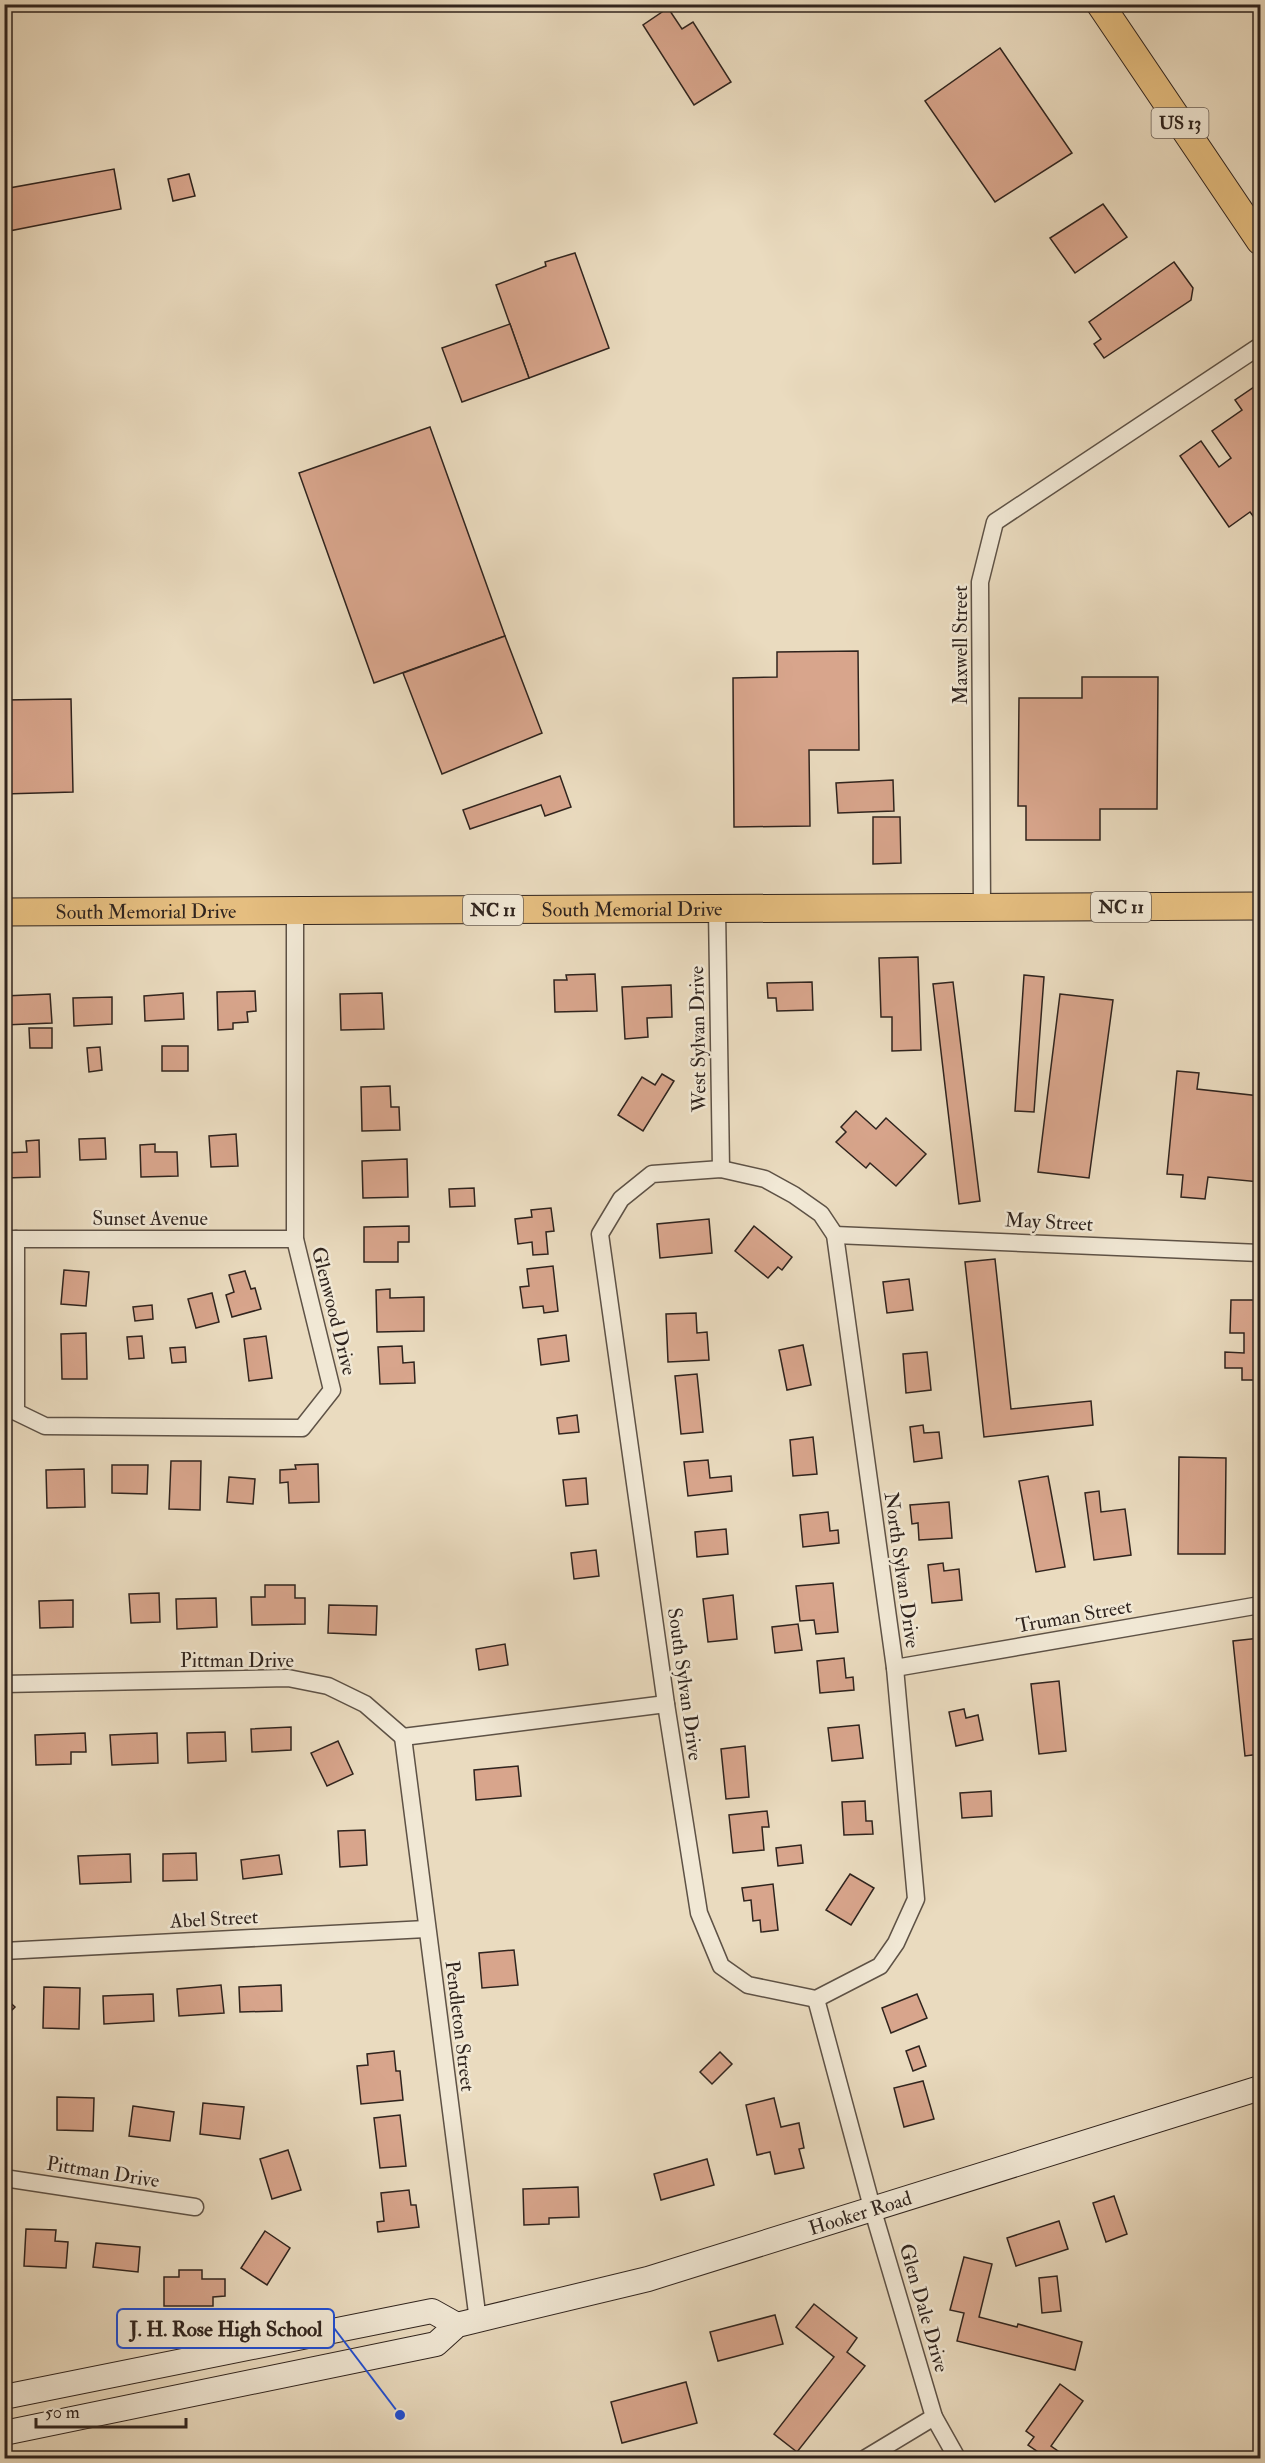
<svg xmlns="http://www.w3.org/2000/svg" width="1265" height="2463" font-family="'IM FELL Double Pica',serif">
<rect width="100%" height="100%" fill="#eadbbf"/>
<filter id="stains"><feTurbulence type="fractalNoise" baseFrequency=".00333" numOctaves="4"/><feColorMatrix values="0 0 0 0 .2 0 0 0 0 .09 0 0 0 0 .02 0 0 0 .5 -.17"/></filter>
<radialGradient id="worn" r=".72"><stop offset=".6" stop-color="#630" stop-opacity="0"/><stop offset="1" stop-color="#630" stop-opacity=".3"/></radialGradient>
<!-- building -->
<g fill="#d8a58c" stroke="#30241e" stroke-width="1.5">
<path d="M668,8L682,29L693,22L731,82L694,105L643,25Z"/>
<path d="M1000,48L1072,153L995,202L925,101Z"/>
<path d="M114,169L121,209L4,232V189Z"/>
<path d="M189,174L195,196L173,201L168,179Z"/>
<path d="M1103,204L1127,237L1075,273L1050,238Z"/>
<path d="M4,233L9,250L4,251Z"/>
<path d="M575,253L609,348L529,378L496,285L546,266L545,262Z"/>
<path d="M1174,262L1193,288L1191,300L1104,358L1094,344L1101,339L1089,322Z"/>
<path d="M510,324L529,378L462,402L442,348Z"/>
<path d="M1260,383V511L1253,516L1250,512L1229,527L1180,456L1201,441L1219,467L1231,458L1212,431L1242,410L1235,400Z"/>
<path d="M430,427L505,636L374,683L299,473Z"/>
<path d="M505,636L542,733L442,774L403,673Z"/>
<path d="M858,651L859,750H809L810,826L734,827L733,678L777,677V652Z"/>
<path d="M1082,677H1158L1157,809H1100V840H1026V806H1018L1019,698H1082Z"/>
<path d="M71,699L73,792L4,794V700Z"/>
<path d="M560,776L571,807L545,816L541,805L470,829L463,810Z"/>
<path d="M893,780L894,811L838,813L836,783Z"/>
<path d="M873,817H900L901,863L873,864Z"/>
<path d="M918,957L921,1050L892,1051V1017H881L879,958Z"/>
<path d="M595,974L597,1011L555,1012L554,980H567L566,975Z"/>
<path d="M1024,975L1044,977L1034,1112L1015,1111Z"/>
<path d="M812,982L813,1010L777,1011L776,998H768L767,983Z"/>
<path d="M953,982L980,1201L959,1204L933,984Z"/>
<path d="M671,985L672,1017L647,1018L648,1037L625,1039L622,987Z"/>
<path d="M255,991L256,1011L247,1012L248,1022L233,1023V1029L218,1030L217,992Z"/>
<path d="M183,993L184,1019L145,1021L144,996Z"/>
<path d="M382,993L384,1029L341,1030L340,994Z"/>
<path d="M50,994L52,1023L4,1025V996Z"/>
<path d="M1060,994L1113,1000L1089,1178L1038,1172Z"/>
<path d="M112,997V1024L74,1026L73,998Z"/>
<path d="M29,1028H52V1048H30Z"/>
<rect x="162" y="1046" width="26" height="25"/>
<path d="M100,1047L102,1070L89,1072L87,1048Z"/>
<path d="M1177,1071L1199,1073L1197,1089L1260,1096V1182L1208,1177L1205,1199L1181,1197L1183,1175L1167,1174Z"/>
<path d="M662,1074L674,1081L643,1131L618,1115L642,1077L655,1085Z"/>
<path d="M390,1086L391,1107H399L400,1130L362,1131L361,1087Z"/>
<path d="M856,1111L876,1129L886,1118L926,1154L896,1186L870,1163L866,1168L836,1142L846,1132L841,1127Z"/>
<path d="M236,1134L238,1166L211,1167L209,1136Z"/>
<path d="M105,1138L106,1159L80,1160L79,1139Z"/>
<path d="M39,1140L40,1177L4,1178V1153L27,1152L26,1141Z"/>
<path d="M155,1144V1152H177L178,1176L141,1177L140,1145Z"/>
<path d="M407,1159L408,1197L363,1198L362,1161Z"/>
<path d="M474,1188L475,1206L450,1207L449,1189Z"/>
<path d="M551,1208L554,1231L546,1232L548,1254L533,1255L532,1242L518,1244L515,1219L532,1217L531,1210Z"/>
<path d="M709,1219L712,1253L660,1258L657,1224Z"/>
<path d="M409,1226V1242H398V1262H364V1227Z"/>
<path d="M754,1226L792,1257L782,1270L778,1267L768,1278L735,1251Z"/>
<path d="M995,1259L1011,1409L1091,1401L1093,1425L984,1437L965,1262Z"/>
<path d="M553,1266L558,1311L544,1313L543,1306L523,1308L520,1287L529,1286L527,1269Z"/>
<path d="M64,1270L89,1272L86,1306L61,1304Z"/>
<path d="M245,1271L251,1289L255,1288L261,1309L232,1317L226,1295L234,1292L229,1275Z"/>
<path d="M909,1279L913,1310L887,1313L883,1282Z"/>
<path d="M390,1289V1298L424,1297V1331L377,1332L376,1290Z"/>
<path d="M212,1293L219,1322L196,1328L188,1299Z"/>
<path d="M1231,1300H1260V1380H1242V1368H1225V1352L1244,1353V1333H1230Z"/>
<path d="M152,1305L153,1319L135,1321L133,1307Z"/>
<path d="M696,1313L697,1333L707,1332L709,1360L668,1362L666,1314Z"/>
<path d="M86,1333L87,1379H62L61,1334Z"/>
<path d="M566,1335L569,1361L541,1365L538,1339Z"/>
<path d="M142,1336L144,1358L129,1359L127,1337Z"/>
<path d="M266,1336L272,1378L249,1381L244,1339Z"/>
<path d="M803,1345L811,1385L787,1390L779,1350Z"/>
<path d="M402,1346L403,1363L414,1362L415,1383L380,1384L378,1347Z"/>
<path d="M185,1347L186,1362L172,1363L170,1348Z"/>
<path d="M927,1352L931,1390L906,1393L903,1354Z"/>
<path d="M697,1374L703,1432L681,1434L675,1376Z"/>
<path d="M577,1415L579,1432L559,1434L557,1418Z"/>
<path d="M923,1425L924,1433L939,1432L942,1458L914,1462L910,1427Z"/>
<path d="M813,1437L817,1474L793,1476L790,1440Z"/>
<path d="M1179,1457L1226,1458L1225,1554H1178Z"/>
<path d="M708,1460L710,1478L731,1476L732,1491L688,1496L684,1462Z"/>
<path d="M171,1461H201L200,1510L169,1509Z"/>
<path d="M318,1464L319,1502L289,1503L288,1482L280,1483V1470L296,1469L295,1465Z"/>
<path d="M112,1465H148L147,1494L112,1493Z"/>
<path d="M84,1469L85,1507L47,1508L46,1470Z"/>
<path d="M1048,1476L1065,1567L1036,1572L1019,1481Z"/>
<path d="M229,1477L255,1479L253,1504L227,1502Z"/>
<path d="M586,1478L588,1504L566,1506L563,1480Z"/>
<path d="M1099,1491L1101,1512L1125,1509L1131,1555L1094,1560L1085,1493Z"/>
<path d="M949,1502L952,1538L919,1540L918,1523L912,1524L910,1505Z"/>
<path d="M828,1512L830,1531L838,1530L839,1543L803,1547L800,1515Z"/>
<path d="M726,1529L728,1554L697,1557L695,1532Z"/>
<path d="M596,1550L599,1576L574,1579L571,1553Z"/>
<path d="M943,1563L944,1571L959,1569L962,1600L932,1603L928,1565Z"/>
<path d="M833,1583L838,1632L816,1634L814,1620L800,1621L796,1586Z"/>
<path d="M265,1585H295V1598H305V1624L252,1625L251,1597H265Z"/>
<path d="M159,1593L160,1622L131,1623L129,1594Z"/>
<path d="M733,1595L737,1639L708,1642L703,1599Z"/>
<path d="M216,1598L217,1627L177,1629L176,1599Z"/>
<path d="M73,1600V1627L40,1628L39,1601Z"/>
<path d="M329,1605L377,1606L376,1635L328,1633Z"/>
<path d="M798,1624L802,1650L775,1653L772,1627Z"/>
<path d="M1260,1638V1754L1245,1756L1233,1641Z"/>
<path d="M505,1644L508,1665L479,1670L476,1649Z"/>
<path d="M844,1658L846,1678L853,1677L854,1690L820,1693L817,1661Z"/>
<path d="M1059,1681L1066,1751L1039,1754L1031,1684Z"/>
<path d="M964,1709L966,1718L978,1715L983,1740L956,1746L949,1712Z"/>
<path d="M859,1725L863,1758L832,1761L828,1728Z"/>
<path d="M291,1727V1750L252,1752L251,1729Z"/>
<path d="M225,1732L226,1761L188,1763L187,1733Z"/>
<path d="M85,1733L86,1752H71V1764L36,1765L35,1735Z"/>
<path d="M157,1733L158,1763L112,1765L110,1735Z"/>
<path d="M10,1735L11,1766H4V1736Z"/>
<path d="M338,1741L353,1774L327,1786L311,1753Z"/>
<path d="M745,1746L749,1797L726,1799L721,1749Z"/>
<path d="M518,1766L521,1796L476,1800L474,1770Z"/>
<path d="M991,1791L992,1816L962,1818L960,1793Z"/>
<path d="M865,1801L866,1821H872L873,1834L844,1835L842,1802Z"/>
<path d="M767,1811L769,1827H762L764,1850L733,1853L729,1815Z"/>
<path d="M365,1830L367,1865L340,1867L338,1831Z"/>
<path d="M801,1845L803,1863L778,1866L776,1848Z"/>
<path d="M196,1853L197,1880L163,1881V1854Z"/>
<path d="M130,1854L131,1882L80,1884L78,1856Z"/>
<path d="M279,1855L282,1874L243,1879L241,1860Z"/>
<path d="M850,1874L874,1888L851,1925L826,1910Z"/>
<path d="M773,1884L778,1930L761,1932L760,1920L753,1921L751,1900L744,1901L742,1888Z"/>
<path d="M514,1950L518,1985L482,1988L479,1953Z"/>
<path d="M221,1985L224,2013L179,2016L177,1989Z"/>
<path d="M281,1985L282,2011L240,2012L239,1987Z"/>
<path d="M44,1987L80,1988L79,2029L43,2028Z"/>
<path d="M153,1994L154,2021L104,2024L103,1996Z"/>
<path d="M917,1994L927,2018L891,2033L882,2008Z"/>
<path d="M4,1997L15,2007L4,2018Z"/>
<path d="M919,2046L926,2066L913,2071L906,2051Z"/>
<path d="M394,2051L396,2071H400L403,2100L361,2104L357,2066L368,2065L367,2054Z"/>
<path d="M720,2052L732,2064L712,2084L700,2072Z"/>
<path d="M923,2081L934,2119L904,2127L894,2088Z"/>
<path d="M57,2097L94,2098L93,2131L57,2130Z"/>
<path d="M774,2098L781,2127L799,2123L804,2148L799,2149L804,2168L775,2174L770,2152L757,2155L746,2105Z"/>
<path d="M203,2103L244,2107L240,2139L200,2134Z"/>
<path d="M133,2106L174,2112L170,2141L129,2136Z"/>
<path d="M400,2115L406,2166L380,2168L374,2118Z"/>
<path d="M288,2150L301,2190L272,2199L260,2159Z"/>
<path d="M707,2159L714,2185L661,2200L654,2174Z"/>
<path d="M578,2187L579,2217L549,2218V2224L524,2225L523,2189Z"/>
<path d="M409,2190L411,2205H416L419,2227L378,2232L377,2222L384,2221L381,2193Z"/>
<path d="M1114,2196L1127,2234L1106,2242L1093,2203Z"/>
<path d="M1059,2221L1068,2249L1016,2266L1007,2238Z"/>
<path d="M26,2229L56,2230L55,2241L68,2242L66,2268L24,2266Z"/>
<path d="M265,2231L290,2248L267,2285L241,2268Z"/>
<path d="M96,2243L140,2247L138,2272L93,2267Z"/>
<path d="M964,2257L992,2264L979,2317L1017,2327L1018,2324L1082,2342L1075,2370L957,2341L964,2313L950,2310Z"/>
<path d="M179,2270H202V2279H225V2296L213,2297V2306H164V2277H179Z"/>
<path d="M1057,2276L1061,2311L1042,2313L1039,2278Z"/>
<path d="M814,2304L857,2338L847,2352L865,2366L797,2452L774,2434L834,2357L796,2327Z"/>
<path d="M775,2315L783,2344L718,2361L710,2332Z"/>
<path d="M686,2382L697,2423L622,2443L611,2402Z"/>
<path d="M1060,2384L1083,2401L1051,2446L1068,2458H1033L1038,2452L1028,2445L1034,2437L1026,2431Z"/>
<path d="M757,2452L759,2458H727Z"/>
</g>
<g fill="none" stroke-linecap="round" stroke-linejoin="round">
<!-- minor casing -->
<g stroke="#5e5246" stroke-width="19">
<g id="minor">
<path d="M982,907L980,582L995,522L1260,346"/>
<path d="M717,909L721,1169"/>
<path d="M721,1169L765,1179L794,1195L821,1214L835,1235L895,1668L916,1899L896,1943L880,1966L816,1999L748,1985L721,1966L699,1913L666,1704L600,1234L621,1199L652,1174Z"/>
<path d="M835,1235L1260,1253"/>
<path d="M5,1239H295"/>
<path d="M16,1239V1412L45,1426L302,1428L332,1390L295,1239V911"/>
<path d="M895,1668L1260,1605"/>
<path d="M4,1684L288,1678L328,1686L365,1704L403,1737L666,1704"/>
<path d="M403,1737L478,2321"/>
<path d="M4,1951L426,1929"/>
<path d="M816,1999L873,2211L934,2417L957,2458"/>
<path d="M4,2178L195,2207"/>
<path d="M866,2458L934,2417"/>
</g>
</g>
<!-- secondary casing -->
<g stroke="#30241e" stroke-width="26">
<g id="secondary">
<path d="M4,2397L432,2311L457,2325"/>
<path id="s1" d="M4,2433L436,2344L457,2325L648,2279L1260,2088"/>
</g>
</g>
<!-- primary casing -->
<g stroke="#30241e" stroke-width="29">
<g id="primary">
<path d="M1100,4L1260,241"/>
<path id="s2" d="M4,912L1260,906"/>
</g>
</g>
<!-- minor -->
<use href="#minor" stroke="#f1e8d5" stroke-width="16"/>
<!-- secondary -->
<use href="#secondary" stroke="#f1e8d5" stroke-width="24"/>
<!-- primary -->
<use href="#primary" stroke="#e5be80" stroke-width="27"/>
</g>
<g text-anchor="middle" dominant-baseline="central" stroke-width="5" stroke-linejoin="round" paint-order="stroke">
<!-- shield labels -->
<g fill="#f1e8d5" stroke="#6a5f55" stroke-width="1.5">
<rect x="1151.5" y="108" width="57" height="30" rx="4.5"/>
<rect x="1091" y="892" width="60" height="30" rx="4.5"/>
<rect x="463" y="895" width="60" height="30" rx="4.5"/>
</g>
<g font-size="18" font-weight="bold" fill="#30241e">
<text x="1180" y="123">US 13</text>
<text x="1121" y="907">NC 11</text>
<text x="493" y="910">NC 11</text>
</g>
<!-- street labels -->
<g font-size="20" fill="#30241e" stroke="#f1e8d5">
<text transform="translate(960 645) rotate(-90)">Maxwell Street</text>
<text stroke="none"><textPath href="#s2" startOffset="628">South Memorial Drive</textPath></text>
<text stroke="none"><textPath href="#s2" startOffset="142">South Memorial Drive</textPath></text>
<text transform="translate(698 1039) rotate(-91)">West Sylvan Drive</text>
<text x="150" y="1218">Sunset Avenue</text>
<text transform="translate(1049 1222) rotate(3)">May Street</text>
<text transform="translate(334 1311) rotate(76)">Glenwood Drive</text>
<text transform="translate(902 1570) rotate(82)">North Sylvan Drive</text>
<text transform="translate(1074 1616) rotate(-10)">Truman Street</text>
<text x="237" y="1660">Pittman Drive</text>
<text transform="translate(685 1684) rotate(82)">South Sylvan Drive</text>
<text transform="translate(214 1919) rotate(-3)">Abel Street</text>
<text transform="translate(460 2026) rotate(83)">Pendleton Street</text>
<text transform="translate(103 2172) rotate(9)">Pittman Drive</text>
<text stroke="none"><textPath href="#s1" startOffset="888">Hooker Road</textPath></text>
<text transform="translate(924 2308) rotate(74)">Glen Dale Drive</text>
</g>
</g>
<!-- callouts -->
<path fill="none" stroke="#1d4ed8" stroke-width="2" d="M400 2415L334 2328"/>
<circle fill="#1d4ed8" stroke="#f1e8d5" stroke-width="2" cx="400" cy="2415" r="6"/>
<rect fill="#f1e8d5" stroke="#1d4ed8" stroke-width="2" x="117" y="2309" width="217" height="39" rx="6"/>
<g font-size="21" text-anchor="middle" font-weight="bold" fill="#30241e">
<text x="226" y="2336">J. H. Rose High School</text>
</g>
<!-- margin -->
<rect width="1265" height="2463" fill="none" stroke="#eadbbf" stroke-width="24"/>
<rect x="6" y="6" width="1253" height="2451" fill="none" stroke="#30241e" stroke-width="3"/>
<rect x="12" y="12" width="1241" height="2439" fill="none" stroke="#30241e" stroke-width="1.5"/>
<!-- scale -->
<path d="M36 2418v9h150v-9" fill="none" stroke="#30241e" stroke-width="3"/>
<text x="45" y="2418" font-size="18" fill="#30241e" stroke="#f1e8d5" stroke-width="4.5" paint-order="stroke">50 m</text>
<rect width="100%" height="100%" filter="url(#stains)"/>
<rect width="100%" height="100%" fill="url(#worn)"/>
</svg>
